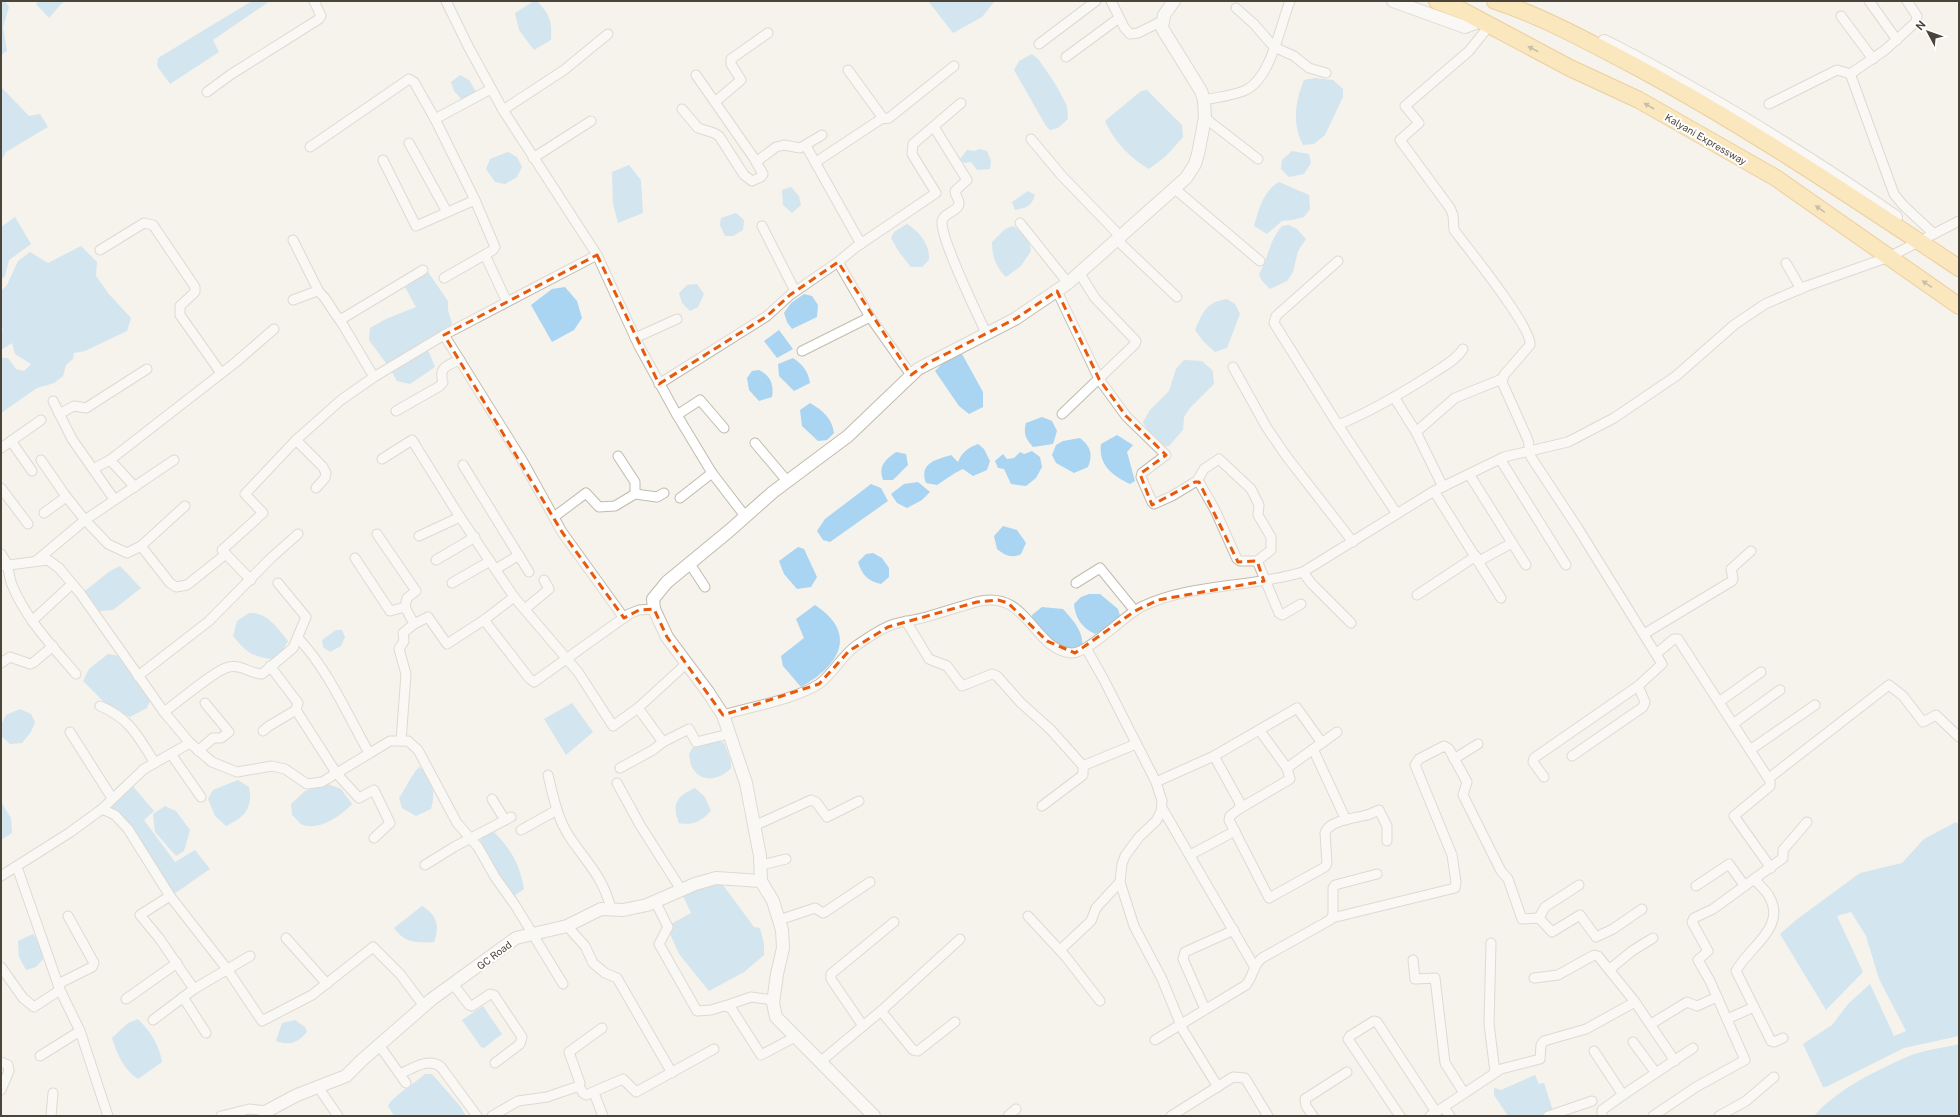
<svg xmlns="http://www.w3.org/2000/svg" width="1960" height="1117" font-family="'Public Sans',sans-serif">
<rect width="100%" height="100%" fill="#f6f3ec"/>
<!-- water -->
<g fill="#a9d4f2">
<path d="M1,1H5L9,7L3,27L7,51L1,55Z"/>
<path d="M38,1H68L62,3L49,18L36,4Z"/>
<path d="M252,1H270L213,40L219,52L170,84L157,66L158,58Z"/>
<path d="M534,1H537C550,15 552,21 551,40L534,50L519,30L515,13Z"/>
<path d="M928,1H994V2L982,17L953,33Z"/>
<path d="M1032,54L1039,60L1056,85L1067,106L1068,119L1058,128L1050,130L1046,126L1014,70L1019,61Z"/>
<path d="M460,75L469,80L478,95L464,102L454,91L451,82Z"/>
<path d="M1315,78L1333,80L1343,89V97L1325,135L1314,144L1303,145C1292,124 1295,102 1304,80Z"/>
<path d="M1,87L29,116L40,114L48,127L6,152L1,161Z"/>
<path d="M1147,90L1182,125L1183,137L1166,156L1149,169C1131,159 1113,140 1105,121L1141,91Z"/>
<path d="M980,149L987,151L991,161L990,169L977,170L971,162L964,163L960,159L967,150L974,151Z"/>
<path d="M1292,151L1309,154L1311,163L1304,174L1289,177L1281,169L1282,160Z"/>
<path d="M508,152L517,157L522,167L517,177L505,184L495,182L486,169L490,159Z"/>
<path d="M629,165L641,180L643,213L618,223L613,204L612,172Z"/>
<path d="M1279,182L1309,195L1310,209L1304,217L1292,220L1282,221L1267,234L1254,226C1259,209 1263,191 1279,182Z"/>
<path d="M791,187L799,196L801,205L792,213L783,205L782,190Z"/>
<path d="M1028,191L1035,195C1031,207 1026,208 1015,210L1012,202Z"/>
<path d="M736,213L744,220L743,230L733,236H725L720,225L721,218Z"/>
<path d="M15,217L31,244L9,260L5,276L1,280V227Z"/>
<path d="M907,224C920,232 930,245 929,260L922,267H911L899,252L891,238L894,232Z"/>
<path d="M1289,225L1297,229L1306,239L1298,251L1293,272L1287,281L1270,289L1262,281L1259,274C1269,257 1268,243 1282,226Z"/>
<path d="M1013,226C1023,233 1030,239 1031,251L1021,266L1006,277C996,268 992,256 992,242L1005,229Z"/>
<path d="M81,246L97,262L96,276L108,293L131,318L127,331L85,351L74,353L73,359L66,365L63,376L54,383L37,388L1,413V358H8L16,369L24,371L31,364L15,354L12,343L1,350V333L3,329L1,325V291L7,285L18,261L30,252L48,263Z"/>
<path d="M428,272L448,301V310L452,323L447,330L428,338V350L435,367L410,384L397,381L389,367L369,340L370,328L386,319L416,307L405,287Z"/>
<path d="M697,284L704,294L698,307L690,311L682,303L679,293L687,285Z"/>
<path d="M565,287L577,301L582,318L574,330L552,342L531,305L552,289Z"/>
<path d="M804,294L812,296L818,305L817,317L792,329L787,322L784,313L791,303Z"/>
<path d="M1227,299L1235,304L1240,314L1227,348L1215,352L1203,341L1195,330C1203,312 1206,302 1227,299Z"/>
<path d="M779,330L793,349L777,358L764,341Z"/>
<path d="M962,354L983,392V407L969,414L959,406L935,371L947,359Z"/>
<path d="M793,358C803,365 808,371 810,383L794,391L779,376L778,364Z"/>
<path d="M1184,360L1202,361L1213,371L1214,384L1190,408L1184,417L1183,430L1169,446L1160,447L1150,435L1143,422L1150,410L1169,391L1176,369Z"/>
<path d="M759,370C771,376 774,385 772,397L759,401L749,390L747,378L752,371Z"/>
<path d="M810,403C822,410 832,418 834,433L827,440L818,441L802,426L800,410Z"/>
<path d="M1042,417L1052,421L1057,431L1053,444L1033,447C1026,439 1023,434 1026,423Z"/>
<path d="M1117,435L1133,445L1127,452L1135,481L1130,484C1113,476 1098,465 1101,444Z"/>
<path d="M1080,438C1091,447 1093,454 1088,467L1074,473L1056,463L1052,455L1056,445L1063,441Z"/>
<path d="M978,444L984,449L990,461L987,470L973,476L963,469L955,473L937,485L926,483C919,463 935,460 951,455L958,462C962,452 968,448 978,444Z"/>
<path d="M1032,451L1040,457L1042,467L1036,478L1026,486L1011,484L1004,469L998,468L995,461L1003,454L1007,459L1014,458L1020,452L1024,454Z"/>
<path d="M896,452L906,454L908,465L893,480H883C878,466 885,460 896,452Z"/>
<path d="M918,482L930,492L922,500L907,508L897,503L891,494L904,484Z"/>
<path d="M871,484L881,488L888,501L830,542L823,540L817,531L825,519Z"/>
<path d="M1003,526L1017,530L1026,543L1021,554C1012,559 1004,555 997,549L994,536Z"/>
<path d="M798,547L804,549L817,577L811,587L797,589L784,574L779,561Z"/>
<path d="M873,553L882,558L889,568V577L881,584C868,581 862,575 858,562L866,554Z"/>
<path d="M120,566L141,588L113,610L99,611L85,591L110,571Z"/>
<path d="M1089,594H1100L1118,609L1120,616L1110,627L1095,634C1082,628 1075,618 1074,604L1081,597Z"/>
<path d="M815,605C859,634 839,666 801,687L783,666L781,656L804,638L796,619Z"/>
<path d="M1042,607L1063,609C1073,620 1085,633 1082,648L1070,652L1048,639L1033,626L1032,615Z"/>
<path d="M249,613C268,612 277,628 288,641L282,652L272,659C252,657 245,651 233,636L237,621Z"/>
<path d="M336,630H342L345,637L341,646L330,652L323,647L322,640Z"/>
<path d="M108,654L120,656L151,699L147,708L130,717L109,707L83,681L89,669Z"/>
<path d="M572,703L593,732L566,755L544,719Z"/>
<path d="M20,709L31,714L35,722L31,732L22,743L10,744L1,736V725L6,715Z"/>
<path d="M716,740L724,743L731,761V768C721,779 703,784 693,769C690,765 690,758 689,754L693,747Z"/>
<path d="M419,767C433,776 436,794 431,809L416,816L402,808L399,798C406,788 410,777 419,767Z"/>
<path d="M238,780L249,787C253,808 245,817 226,826L215,816L208,799L213,790Z"/>
<path d="M131,784L154,811L144,820L175,862L195,850L210,869L174,894L106,808Z"/>
<path d="M328,784L341,789L352,804C341,816 318,832 301,824C298,822 295,817 292,815L291,804L305,791Z"/>
<path d="M695,788L705,797L711,811C701,821 693,826 679,823C671,804 677,796 695,788Z"/>
<path d="M1,802L11,818L12,833L1,840Z"/>
<path d="M165,806L176,811L190,830L184,851L176,856L155,832L153,814Z"/>
<path d="M1956,822L1959,825V1036L1904,1048L1826,1087H1823L1803,1044L1832,1025L1849,1003L1870,984L1894,1036L1906,1031L1879,979L1866,936L1851,912L1837,916L1863,972L1826,1010L1780,934L1796,920L1860,873L1902,863L1924,839Z"/>
<path d="M494,832C511,849 520,865 524,889L514,896L502,884L479,842L485,834Z"/>
<path d="M720,881L754,927L760,928L764,944V955L744,972L709,991L679,954L668,929L673,923L691,913L683,896L687,891Z"/>
<path d="M422,906C437,915 440,926 434,942C417,943 404,943 394,928Z"/>
<path d="M33,934L41,945L43,959L36,967L26,970L19,957L18,941Z"/>
<path d="M483,1006L502,1034L484,1048L481,1047L462,1020Z"/>
<path d="M138,1019C151,1032 159,1045 162,1062L138,1079C124,1070 117,1054 112,1038L128,1023Z"/>
<path d="M295,1020L305,1027L307,1032C297,1043 290,1046 276,1041L282,1023Z"/>
<path d="M1959,1044V1116H1814C1836,1090 1877,1070 1909,1056C1924,1050 1943,1048 1959,1044Z"/>
<path d="M425,1074H432L460,1106L466,1116H394L388,1106C393,1096 415,1083 425,1074Z"/>
<path d="M1535,1075L1539,1084L1544,1083L1553,1111L1543,1116H1508L1494,1095V1088L1501,1090Z"/>
</g>
<g fill="none" stroke-linecap="round" stroke-linejoin="round">
<!-- minor casing -->
<g stroke="#c2bbae" stroke-width="11">
<g id="minor">
<path d="M446,1L468,46L503,110L597,255L639,346L677,415L712,473L745,516"/>
<path d="M1111,1L1124,27L1130,34L1138,33L1162,21"/>
<path d="M1869,1L1897,40"/>
<path d="M1907,1L1917,16L1916,22L1885,50L1853,72L1851,76L1894,194L1903,205L1934,234"/>
<path d="M1236,8L1254,24L1274,47L1294,56L1309,68L1326,73"/>
<path d="M1841,16L1873,59"/>
<path d="M1489,26L1469,51L1405,106L1419,123L1400,140L1450,208L1453,215L1454,230C1467,247 1533,329 1530,345L1504,375L1502,382L1528,440L1531,457L1579,530L1662,664L1638,686L1534,758L1533,762L1544,777"/>
<path d="M1039,44L1096,1"/>
<path d="M1066,57L1119,18"/>
<path d="M848,70L883,118"/>
<path d="M696,75L756,161"/>
<path d="M207,92L230,75L319,19L321,16L314,1"/>
<path d="M1204,100C1217,97 1233,96 1246,90C1271,78 1280,26 1290,1"/>
<path d="M715,102L741,80L731,64V59L768,33"/>
<path d="M1769,104L1837,70L1851,74"/>
<path d="M682,109L698,128L714,133L719,136L744,175L752,181L761,177L763,174L756,162L776,147L784,145L800,148L822,135"/>
<path d="M503,110L564,70L608,34"/>
<path d="M1205,118L1258,159"/>
<path d="M934,127L967,180L955,191C955,196 959,198 959,203C959,212 943,212 942,222C941,240 977,313 986,333"/>
<path d="M1031,139L1062,176L1120,236"/>
<path d="M409,143L447,212"/>
<path d="M806,146L861,244"/>
<path d="M310,147L409,79L414,82L435,119"/>
<path d="M533,158L591,121"/>
<path d="M383,160L416,226L475,200"/>
<path d="M816,162L881,119L889,118L954,66"/>
<path d="M1175,189L1260,261"/>
<path d="M1020,223L1068,283"/>
<path d="M762,226L795,291"/>
<path d="M293,240L319,292"/>
<path d="M1117,240L1177,297"/>
<path d="M100,250L144,223L153,225L195,287V292L180,306V315L221,373"/>
<path d="M485,255L507,302"/>
<path d="M1338,261L1276,316L1274,323L1338,425L1397,514"/>
<path d="M1786,263L1801,289"/>
<path d="M444,278L493,250L495,247L475,200L435,119L491,89"/>
<path d="M1057,291L1099,379L1126,416L1166,455L1142,473L1141,477L1152,502L1154,504L1172,496L1195,482H1199L1215,510L1237,559L1240,561H1256L1258,563L1279,613L1282,615L1301,604"/>
<path d="M293,300L317,291C326,295 332,312 340,320"/>
<path d="M444,335L522,460L562,532L624,618"/>
<path d="M635,338L677,319"/>
<path d="M802,351L870,317"/>
<path d="M1233,367L1267,428L1287,457L1353,542"/>
<path d="M911,375L870,317L838,262L856,247L936,193L912,154L913,144L961,103"/>
<path d="M374,377L340,320L423,270"/>
<path d="M659,384L767,316L790,295L838,262"/>
<path d="M1394,397L1416,432L1443,487"/>
<path d="M53,401L72,439L114,499"/>
<path d="M396,411L440,386L443,382C438,367 448,365 460,360"/>
<path d="M59,414L74,406L86,408L147,369"/>
<path d="M1062,414L1135,344L1136,341L1095,298L1080,274"/>
<path d="M677,415L700,400L724,428"/>
<path d="M1338,425C1372,411 1404,392 1435,372C1445,365 1456,360 1463,349"/>
<path d="M1416,432L1455,398L1502,379"/>
<path d="M296,440L323,467L326,473L325,478L316,488"/>
<path d="M11,441L32,471"/>
<path d="M755,443L787,481"/>
<path d="M1,448L41,420"/>
<path d="M618,456L635,482V494"/>
<path d="M382,459L412,440L460,517L514,597L578,672L613,726L638,708L663,742L689,729L696,742L729,734"/>
<path d="M1500,459L1566,565"/>
<path d="M41,460L65,495L85,520L174,460"/>
<path d="M463,465L529,572"/>
<path d="M93,469L110,460"/>
<path d="M1469,474L1526,565"/>
<path d="M1197,481L1204,469L1219,459L1251,489L1259,505L1258,515L1271,537V550L1257,561"/>
<path d="M135,487L110,460L236,362L274,329"/>
<path d="M1,488L28,524"/>
<path d="M1434,491L1501,598"/>
<path d="M680,498L712,473"/>
<path d="M44,513L66,497"/>
<path d="M554,517L586,493L599,507L615,506L635,494L657,497L664,493"/>
<path d="M377,534L416,591L407,598L405,607"/>
<path d="M419,536L460,517"/>
<path d="M141,546L170,583L176,587L187,585L226,554"/>
<path d="M1,554C11,568 7,572 12,585C26,619 53,647 76,674"/>
<path d="M355,558L390,611L405,607L414,624L428,617L447,644L484,620L529,678L534,682L629,614L639,610L654,609"/>
<path d="M436,560L475,537"/>
<path d="M36,561L85,520L108,544L127,553L141,546L185,506"/>
<path d="M1479,561L1512,543"/>
<path d="M690,564L705,587"/>
<path d="M1,566L48,560L59,568L80,593L164,712L190,743L212,762L237,772L272,766L285,769L307,784L322,782L390,741H408L418,750L457,823L478,847L495,877L515,905L563,984"/>
<path d="M496,569L519,555"/>
<path d="M1303,572L1311,583L1351,623"/>
<path d="M251,580L222,550L263,513L245,494L296,440L341,400L374,377L444,335L597,255"/>
<path d="M452,583L490,561"/>
<path d="M1076,583L1100,568L1135,611"/>
<path d="M1417,595L1476,556"/>
<path d="M525,609L549,589L544,580"/>
<path d="M484,620L514,597"/>
<path d="M32,621L72,584"/>
<path d="M906,621L929,659L947,666L962,686L992,674L997,676L1021,703L1050,729L1084,767"/>
<path d="M1644,634L1732,581L1733,578L1731,569L1751,551"/>
<path d="M298,638C329,671 347,714 369,753"/>
<path d="M1086,648L1104,680L1156,782L1162,801L1161,812L1156,821L1139,837L1125,856L1122,864L1120,882L1134,926L1162,979L1183,1030L1218,1087"/>
<path d="M1657,653L1674,639H1678L1770,781V786L1734,816L1771,868"/>
<path d="M1,663L10,657L30,664L33,663L53,646"/>
<path d="M270,666L298,703L296,710L337,774L359,798L374,790L390,823L374,838"/>
<path d="M138,676L209,621L271,558L298,534"/>
<path d="M1719,702L1761,672"/>
<path d="M100,706C131,719 138,737 155,763"/>
<path d="M638,708L686,664"/>
<path d="M164,712C177,703 216,669 229,667C242,664 250,674 262,674L293,648L306,617L278,583"/>
<path d="M723,715C750,707 796,699 819,684C833,674 842,655 857,645C869,637 881,628 894,624C905,621 916,620 926,617C943,612 959,607 976,602C1028,588 1032,649 1071,653C1086,655 1125,615 1141,607C1191,583 1250,588 1303,572L1434,491L1504,457L1568,442L1614,418L1676,376L1734,325L1765,304L1807,286L1889,257L1959,221"/>
<path d="M1733,724L1780,690"/>
<path d="M263,731L269,726L296,710"/>
<path d="M1260,731L1287,768"/>
<path d="M70,732L112,798"/>
<path d="M401,741L406,674L399,649L404,641L403,633L414,624"/>
<path d="M1313,749L1346,820"/>
<path d="M1750,750L1815,705"/>
<path d="M198,751L213,738H221L229,732L205,703"/>
<path d="M171,754L201,797"/>
<path d="M1214,756L1240,803L1239,809L1230,816L1229,820L1269,898L1325,867L1327,863L1325,833C1329,820 1356,818 1367,815C1372,814 1375,811 1379,810L1387,826V841"/>
<path d="M1572,756L1643,707L1645,702L1638,686"/>
<path d="M1454,759L1478,744"/>
<path d="M620,768L653,750L663,742"/>
<path d="M548,775C553,795 557,818 569,836C586,862 603,876 611,909"/>
<path d="M1769,778L1889,685L1903,696L1923,722L1936,715L1959,737"/>
<path d="M1156,782L1214,756L1297,708L1322,743"/>
<path d="M617,783L640,825L682,891"/>
<path d="M492,799L505,820"/>
<path d="M1042,806L1083,775V768L1085,765L1136,744"/>
<path d="M1162,808L1254,966"/>
<path d="M102,809L115,815L128,829L170,896L140,915L159,938L194,989"/>
<path d="M1239,809L1290,779L1287,768L1337,732"/>
<path d="M754,826L811,800L816,802L827,817L859,801"/>
<path d="M521,830L557,810"/>
<path d="M1190,855L1235,831"/>
<path d="M425,865L454,847L511,817"/>
<path d="M761,865L786,859"/>
<path d="M17,867L60,990L80,1031L108,1116"/>
<path d="M1,876L69,833L102,809L144,769L190,743"/>
<path d="M1696,886L1729,864L1744,885"/>
<path d="M170,896L227,969L262,1021L312,995L373,947L400,974L424,1006"/>
<path d="M655,901L668,927L659,944L697,1011L711,1010L724,1006L731,1008L761,1055L795,1037"/>
<path d="M1028,916L1066,957L1100,1001"/>
<path d="M1332,918L1455,888L1456,882L1452,855L1415,765L1419,759L1444,746L1449,749L1467,782L1463,795L1501,871L1508,879L1522,919L1539,918L1552,932L1580,915L1596,937L1613,929L1642,909"/>
<path d="M1539,918L1545,907L1579,885"/>
<path d="M779,920L815,908L823,913L825,912L870,882"/>
<path d="M567,926L585,946L593,963L605,973L617,978L672,1073"/>
<path d="M286,938L327,984"/>
<path d="M1491,943L1489,1024L1495,1072"/>
<path d="M1060,950L1091,921L1096,908L1120,882"/>
<path d="M1413,960L1415,979L1435,978L1445,1063L1464,1093"/>
<path d="M1,967L23,998L34,1007L60,990"/>
<path d="M1610,969L1632,951L1653,938"/>
<path d="M1534,978L1558,975L1594,955L1598,956L1635,1002L1675,1061"/>
<path d="M58,984L92,967L94,963L68,916"/>
<path d="M453,984L469,1005L472,1006L490,994L494,995L522,1037L520,1044L495,1063"/>
<path d="M183,997L206,1033"/>
<path d="M126,999L177,963"/>
<path d="M725,1006L751,997L774,1000"/>
<path d="M1754,1007L1771,1041L1774,1042L1783,1038"/>
<path d="M1205,1009L1183,959L1185,952L1234,930"/>
<path d="M881,1011L913,1050L918,1051L955,1022"/>
<path d="M1727,1019L1754,1007L1736,971C1748,948 1786,928 1770,898C1767,891 1759,885 1754,879"/>
<path d="M153,1020L194,989L250,956"/>
<path d="M1651,1024L1687,1002L1697,1006L1717,997"/>
<path d="M863,1026L831,979V974L894,922"/>
<path d="M1155,1040L1246,985C1253,977 1253,965 1262,958L1330,920L1333,915V888L1335,885L1377,874"/>
<path d="M1633,1042L1656,1073"/>
<path d="M379,1045L406,1083"/>
<path d="M1594,1051L1623,1095L1693,1048"/>
<path d="M40,1056L80,1031"/>
<path d="M1,1062L8,1065L9,1071L1,1090"/>
<path d="M820,1062L881,1011L960,939"/>
<path d="M400,1074C413,1068 429,1057 441,1067L477,1116"/>
<path d="M579,1086L583,1093L586,1095L623,1079L636,1092L714,1049"/>
<path d="M318,1087L338,1116"/>
<path d="M594,1093L603,1116"/>
<path d="M1444,1107L1450,1116"/>
<path d="M51,1116L53,1093"/>
<path d="M221,1116L249,1109L267,1111"/>
<path d="M492,1116L518,1101L547,1097L579,1086L580,1083L569,1052L602,1028"/>
<path d="M1008,1116L1016,1109"/>
<path d="M1171,1116L1233,1077L1245,1078L1268,1116"/>
<path d="M1313,1116L1306,1106L1305,1099L1347,1072"/>
<path d="M1400,1116L1348,1039L1350,1036L1374,1021L1377,1022L1436,1112"/>
<path d="M1430,1116L1501,1069L1540,1059L1541,1045L1544,1041L1586,1029L1635,1002"/>
<path d="M1548,1116L1592,1101"/>
<path d="M1602,1116V1110L1623,1095"/>
<path d="M1653,1116L1696,1087L1745,1060L1710,981L1698,960L1708,951L1692,922L1694,918L1713,909L1783,858V850L1807,822"/>
<path d="M1719,1116L1746,1101L1774,1077"/>
</g>
</g>
<!-- tertiary casing -->
<g stroke="#c2bbae" stroke-width="14">
<g id="tertiary">
<path d="M1393,1L1465,27L1481,21"/>
<path d="M1604,41C1649,63 1692,88 1735,113C1790,146 1844,180 1896,217"/>
<path d="M265,1116L267,1111L297,1095L346,1076L362,1060L432,999L516,938L567,926L601,909L623,910L647,905L695,884L716,878L761,881"/>
<path d="M874,1116L776,1017L773,1003L777,974L783,948L782,930L773,901L761,881L760,856L746,783L723,715L708,692L667,637L654,609L653,599L667,582L729,531L773,492L848,436L918,369L1015,319L1068,283L1186,178L1195,164L1198,154L1205,118L1204,100L1201,91L1162,28L1164,15L1174,1"/>
</g>
</g>
<!-- trunk casing -->
<g stroke="#e0a43c" stroke-width="18">
<g id="trunk">
<path d="M1437,1L1463,11L1570,68L1639,100L1776,178L1959,306"/>
<path d="M1495,1C1542,16 1587,41 1631,64C1745,125 1852,197 1959,268"/>
</g>
</g>
<!-- minor -->
<use href="#minor" stroke="#fff" stroke-width="9"/>
<!-- tertiary -->
<use href="#tertiary" stroke="#fff" stroke-width="12"/>
<!-- trunk -->
<use href="#trunk" stroke="#ffd985" stroke-width="16"/>
</g>
<!-- one-way arrows -->
<defs><path id="oneway-solid" d="M-6-.8H1V-3.2L6.5 0L1 3.2V.8H-6Z"/></defs>
<g fill="#938057">
<use href="#oneway-solid" transform="translate(1533 49) rotate(-153)"/>
<use href="#oneway-solid" transform="translate(1649 106) rotate(-150)"/>
<use href="#oneway-solid" transform="translate(1820 209) rotate(-145)"/>
<use href="#oneway-solid" transform="translate(1927 284) rotate(-145)"/>
</g>
<!-- marked area -->
<path d="M0 0H1960V1117H0ZM597,255L659,384L767,316L790,295L838,262L911,375L928,363L1015,319L1057,291L1099,379L1126,416L1166,455L1140,474L1152,505L1195,482H1199L1238,562L1257,561L1264,581L1158,600L1135,611L1075,653L1047,641L1008,603L998,600L977,602L888,627L849,651L819,684L723,715L667,637L654,609L639,610L624,618L562,532L444,335Z" fill="#f6f3ec" fill-opacity=".55" fill-rule="evenodd"/>
<path fill="none" stroke="#e8590c" stroke-width="3" stroke-dasharray="8 5" stroke-linejoin="round" d="M597,255L659,384L767,316L790,295L838,262L911,375L928,363L1015,319L1057,291L1099,379L1126,416L1166,455L1140,474L1152,505L1195,482H1199L1238,562L1257,561L1264,581L1158,600L1135,611L1075,653L1047,641L1008,603L998,600L977,602L888,627L849,651L819,684L723,715L667,637L654,609L639,610L624,618L562,532L444,335Z"/>
<g text-anchor="middle" dominant-baseline="central" stroke-width="4" stroke-linejoin="round" paint-order="stroke">
<!-- street labels -->
<g font-size="10" fill="#4b4439" stroke="#fff">
<text transform="translate(1706 139) rotate(30)">Kalyani Expressway</text>
<text transform="translate(494 955) rotate(-37)">GC Road</text>
</g>
</g>
<!-- border -->
<rect width="1960" height="1117" fill="none" stroke="#4b4439" stroke-width="4"/>
<!-- north arrow -->
<g transform="translate(1928 32) rotate(311)" stroke="#ffffff" stroke-width="3" paint-order="stroke">
<path d="M0-3L7 15L0 10L-7 15Z" fill="#4b4439"/>
<text y="-6" font-size="11" font-weight="bold" text-anchor="middle" fill="#4b4439">N</text>
</g>
</svg>
